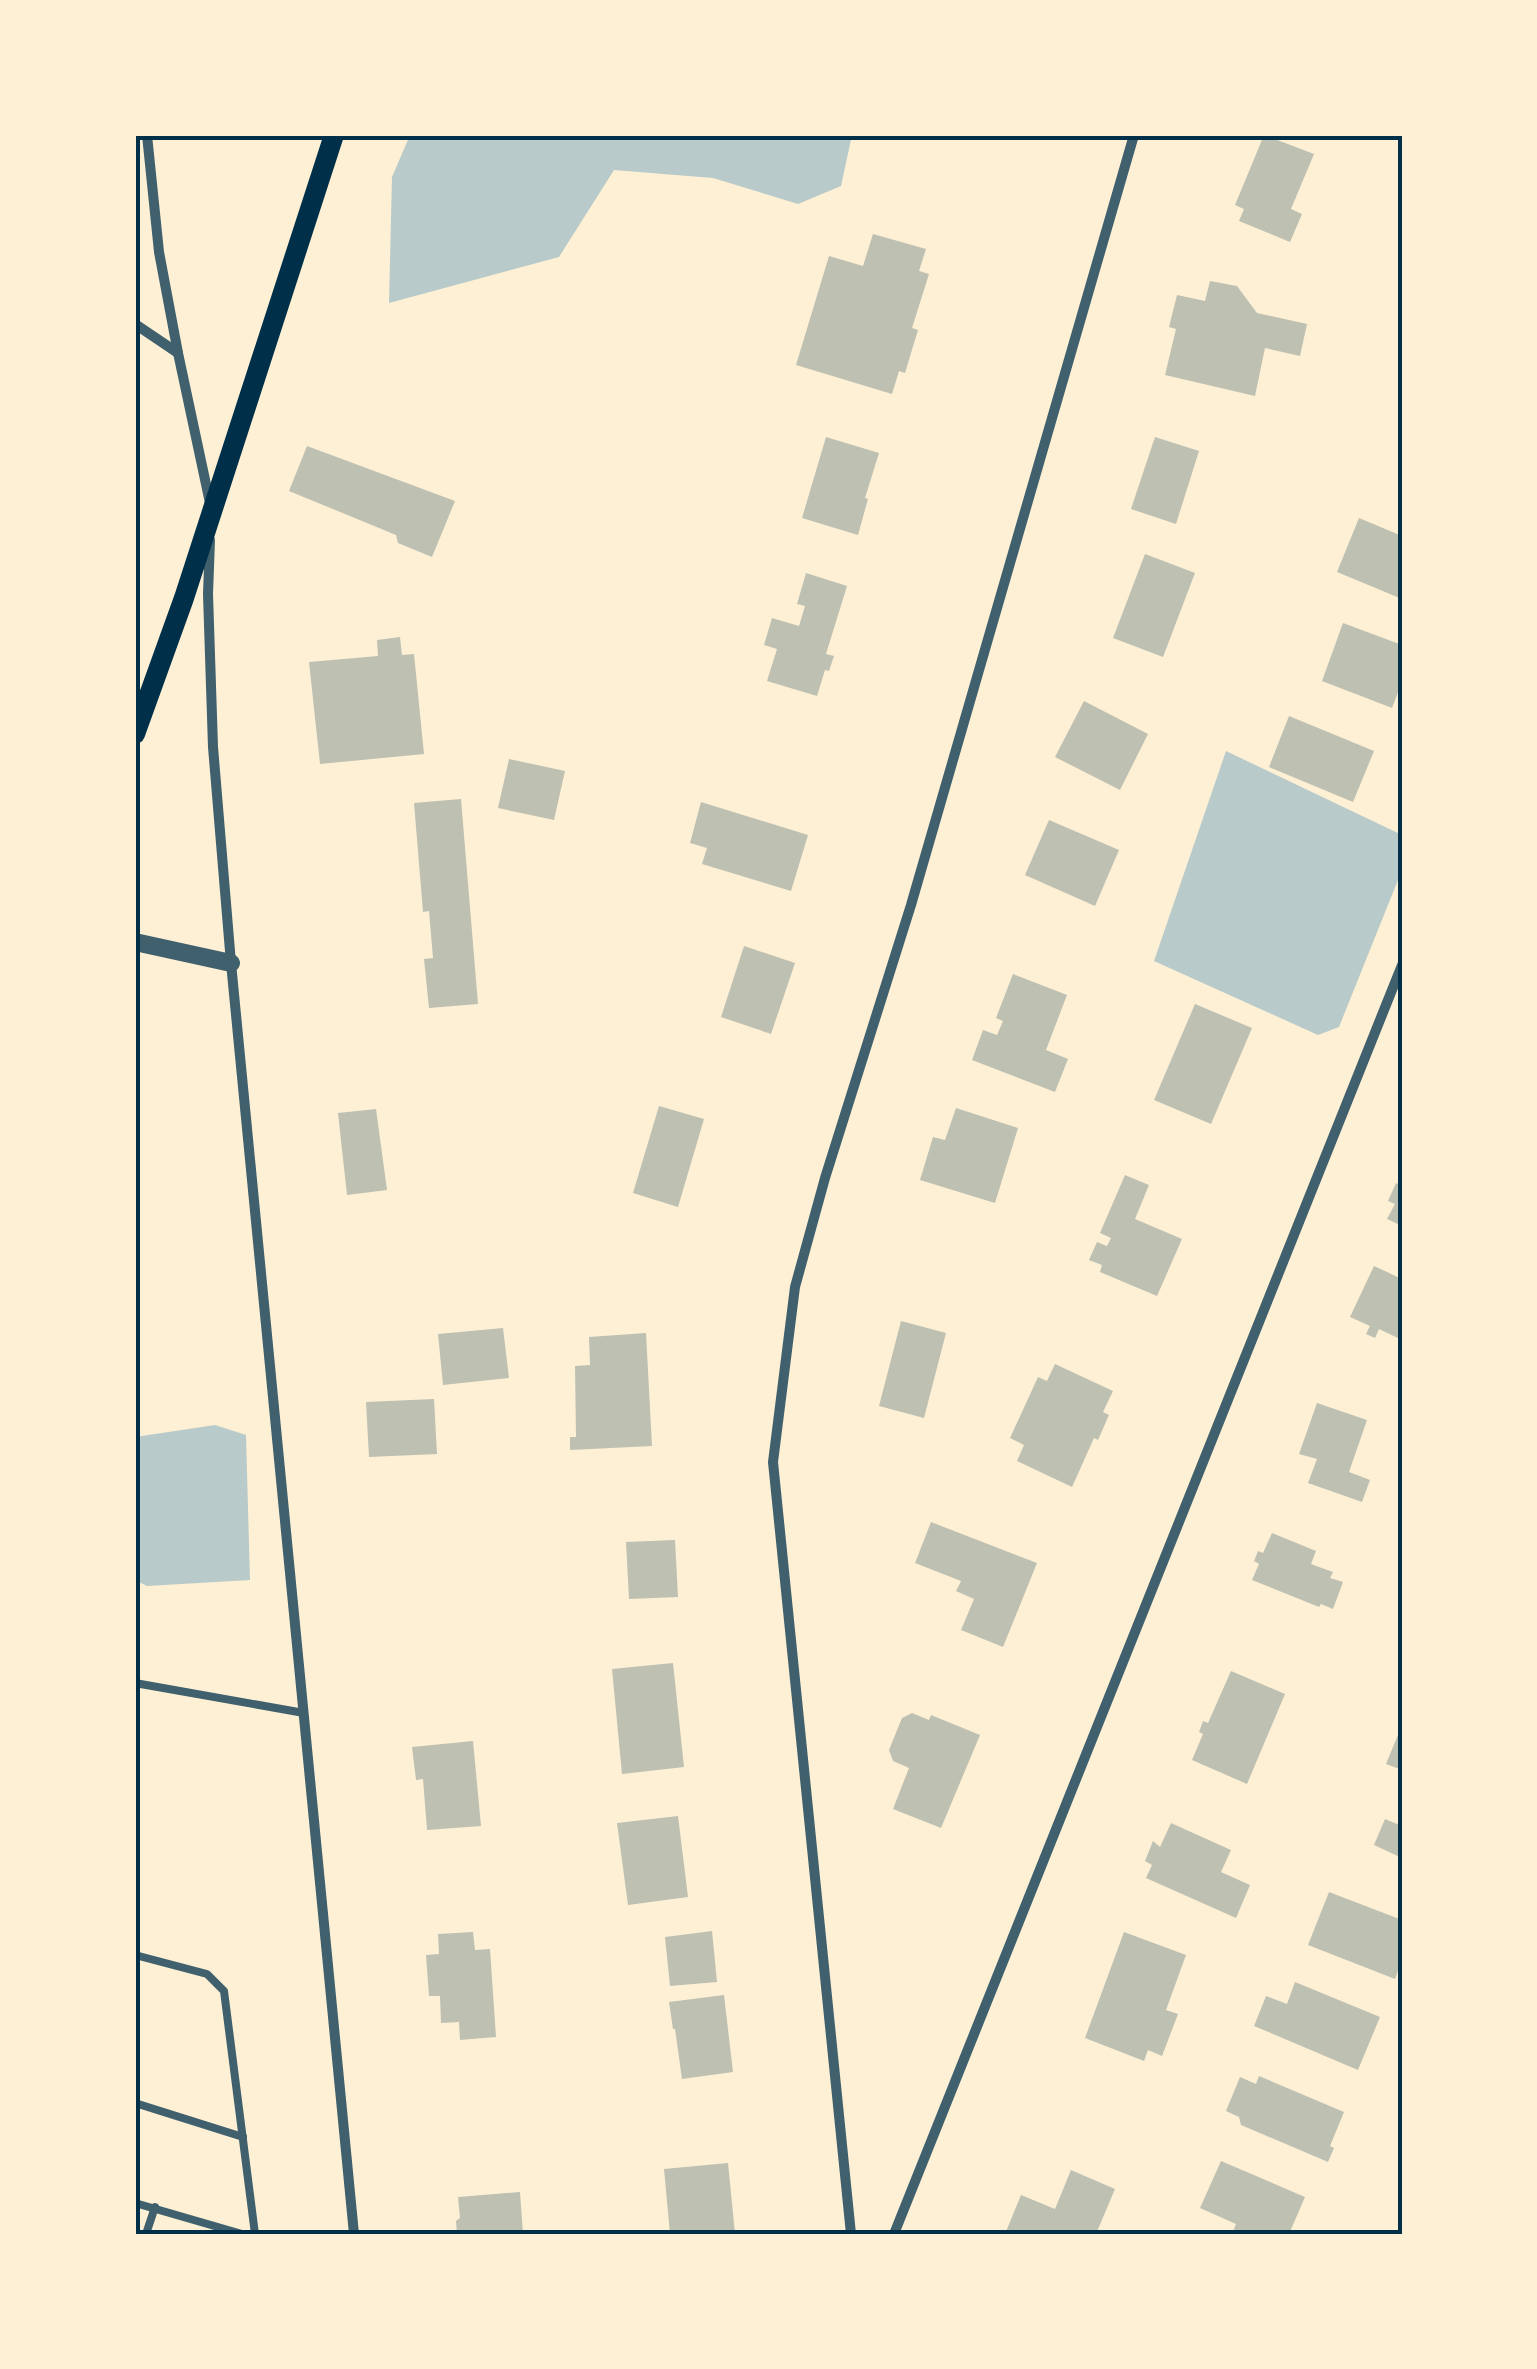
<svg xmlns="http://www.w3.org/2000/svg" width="1537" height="2369" font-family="'DejaVu Sans',sans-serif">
<rect width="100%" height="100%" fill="#fdf0d5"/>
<!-- green -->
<g fill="#b9caca">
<path d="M410,135H852L841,186L798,204L713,178L614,170L559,257L389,303L392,177Z"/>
<path d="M1226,751L1402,835V870L1339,1027L1318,1035L1154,961Z"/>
<path d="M215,1425L246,1435L250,1580L147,1586L135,1580V1437Z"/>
</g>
<!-- building -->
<g fill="#bec0b2">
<path d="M1264,135L1314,154L1291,209L1302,214L1290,242L1239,221L1244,209L1235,205Z"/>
<path d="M873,234L926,249L919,271L929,274L912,328L918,330L905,373L899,371L892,394L796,365L829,256L863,266Z"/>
<path d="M1210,281L1237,286L1257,313L1307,324L1300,356L1265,348L1255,396L1165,375L1176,329L1169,327L1177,295L1205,301Z"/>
<path d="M826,437L879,453L865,498L868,499L858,535L802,518Z"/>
<path d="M1155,437L1199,451L1176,524L1131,509Z"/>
<path d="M307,446L455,501L432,557L398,543L396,535L289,491Z"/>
<path d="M1359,518L1402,536V599L1337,572Z"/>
<path d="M1145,554L1195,573L1163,657L1113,638Z"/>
<path d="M806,573L847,586L826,654L834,656L829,671L825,670L817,696L767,681L777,649L764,645L772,618L799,626L805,606L797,604Z"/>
<path d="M1343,623L1402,645V682L1392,708L1322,681Z"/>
<path d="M400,637L402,655L414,654L424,754L320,764L309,662L378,656L377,640Z"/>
<path d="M1084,701L1148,734L1120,790L1055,757Z"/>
<path d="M1289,716L1374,751L1353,802L1269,767Z"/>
<path d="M509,759L565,771L554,820L498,808Z"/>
<path d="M461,799L478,1004L429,1008L424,959L433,958L429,911L423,912L414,803Z"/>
<path d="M701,802L808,835L791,891L702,864L707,848L690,843Z"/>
<path d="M1049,820L1119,850L1095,906L1025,875Z"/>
<path d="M744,946L795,963L771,1034L721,1017Z"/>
<path d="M1013,974L1067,995L1046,1050L1068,1059L1055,1092L972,1060L983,1030L997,1035L1003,1021L996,1018Z"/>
<path d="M1195,1004L1252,1028L1211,1124L1154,1100Z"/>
<path d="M659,1106L704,1119L678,1207L633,1193Z"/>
<path d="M956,1108L1018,1128L995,1203L920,1180L933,1137L945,1140Z"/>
<path d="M376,1109L387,1190L347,1195L338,1113Z"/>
<path d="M1125,1175L1149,1185L1135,1219L1182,1239L1157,1296L1100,1272L1102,1265L1089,1260L1097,1242L1107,1246L1111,1238L1100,1233Z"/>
<path d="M1396,1183L1402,1186V1226L1387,1219L1395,1204L1388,1201Z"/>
<path d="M1374,1266L1402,1279V1340L1379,1329L1375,1338L1366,1334L1370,1326L1350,1317Z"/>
<path d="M901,1321L946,1333L924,1418L879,1406Z"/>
<path d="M503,1328L509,1378L443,1385L438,1334Z"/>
<path d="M646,1333L652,1446L570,1450V1437H576L575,1366L590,1365L589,1337Z"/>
<path d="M1055,1364L1113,1391L1103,1412L1109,1415L1098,1440L1094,1438L1072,1487L1017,1461L1024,1445L1010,1438L1038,1377L1047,1381Z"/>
<path d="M434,1399L437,1454L369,1457L366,1402Z"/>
<path d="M1317,1403L1367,1420L1349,1472L1370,1480L1362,1502L1308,1483L1317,1459L1299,1454Z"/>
<path d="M931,1522L1037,1563L1003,1647L961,1630L974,1599L956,1591L961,1581L915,1563Z"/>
<path d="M1272,1533L1316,1551L1311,1564L1333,1572L1330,1578L1343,1582L1333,1609L1321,1604L1319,1607L1252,1580L1259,1564L1254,1561L1258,1551L1263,1553Z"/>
<path d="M675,1540L678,1597L629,1599L626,1542Z"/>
<path d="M673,1663L684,1767L622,1774L612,1669Z"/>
<path d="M1231,1671L1285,1694L1247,1784L1192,1760L1203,1734L1199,1732L1203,1721L1208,1723Z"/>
<path d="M912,1713L929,1720L931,1715L980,1735L941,1828L893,1809L909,1768L893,1761L889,1750L902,1718Z"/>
<path d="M1402,1725V1770L1386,1764Z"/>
<path d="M473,1741L481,1826L427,1830L423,1779L416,1780L412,1747Z"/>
<path d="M678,1816L688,1897L628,1905L617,1823Z"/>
<path d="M1385,1819L1402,1826V1858L1374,1845Z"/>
<path d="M1171,1823L1231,1850L1221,1872L1250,1885L1236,1918L1146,1878L1152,1865L1145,1861L1153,1841L1160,1847Z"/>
<path d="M1329,1892L1402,1920V1960L1395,1979L1308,1945Z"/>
<path d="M712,1931L717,1982L670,1986L665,1937Z"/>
<path d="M473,1932L475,1950L490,1949L496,2037L460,2040L459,2022L441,2023L440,1996H429L426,1955L439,1954L438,1934Z"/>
<path d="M1124,1932L1186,1955L1166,2010L1178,2014L1162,2056L1148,2050L1144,2061L1085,2038Z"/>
<path d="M1295,1982L1380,2017L1358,2070L1254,2026L1266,1996L1287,2004Z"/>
<path d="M724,1995L733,2072L682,2079L675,2029H673L669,2002Z"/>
<path d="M1259,2076L1344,2112L1330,2146L1334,2148L1328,2162L1241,2125L1239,2117L1226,2111L1240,2077L1256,2084Z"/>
<path d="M1221,2161L1305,2197L1289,2234H1232L1236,2224L1200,2208Z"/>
<path d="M728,2163L735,2234H670L664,2169Z"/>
<path d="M1071,2170L1115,2189L1096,2234H1005L1021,2195L1055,2209Z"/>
<path d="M520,2192L523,2234H457L456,2221L460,2218L458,2197Z"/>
</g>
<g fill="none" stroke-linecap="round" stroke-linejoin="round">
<!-- service -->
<g stroke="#3f606c" stroke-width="8">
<path d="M135,1683L304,1713"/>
<path d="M135,1955L207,1974L224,1991L255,2234"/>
<path d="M135,2103L243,2137"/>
<path d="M135,2203L242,2234"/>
<path d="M146,2234L155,2207"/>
</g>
<!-- minor -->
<g stroke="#3f606c" stroke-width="10">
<path d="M147,135L159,252L178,353L210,503"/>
<path d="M135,324L178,353"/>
<path d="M210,540L208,594L213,747L231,963L354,2234"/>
<path d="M851,2234L773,1462L795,1287L825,1178L911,905L1134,135"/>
<path d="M894,2234L1402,965"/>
</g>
<!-- tertiary -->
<path stroke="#3f606c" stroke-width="18" d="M135,942L231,963"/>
<!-- secondary -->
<path stroke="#003049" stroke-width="20" d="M135,734L184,598L334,135"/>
</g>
<!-- border -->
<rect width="1537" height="2369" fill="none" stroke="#fdf0d5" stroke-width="275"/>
<rect x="138" y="138" width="1262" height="2094" fill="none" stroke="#003049" stroke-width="4"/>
</svg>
